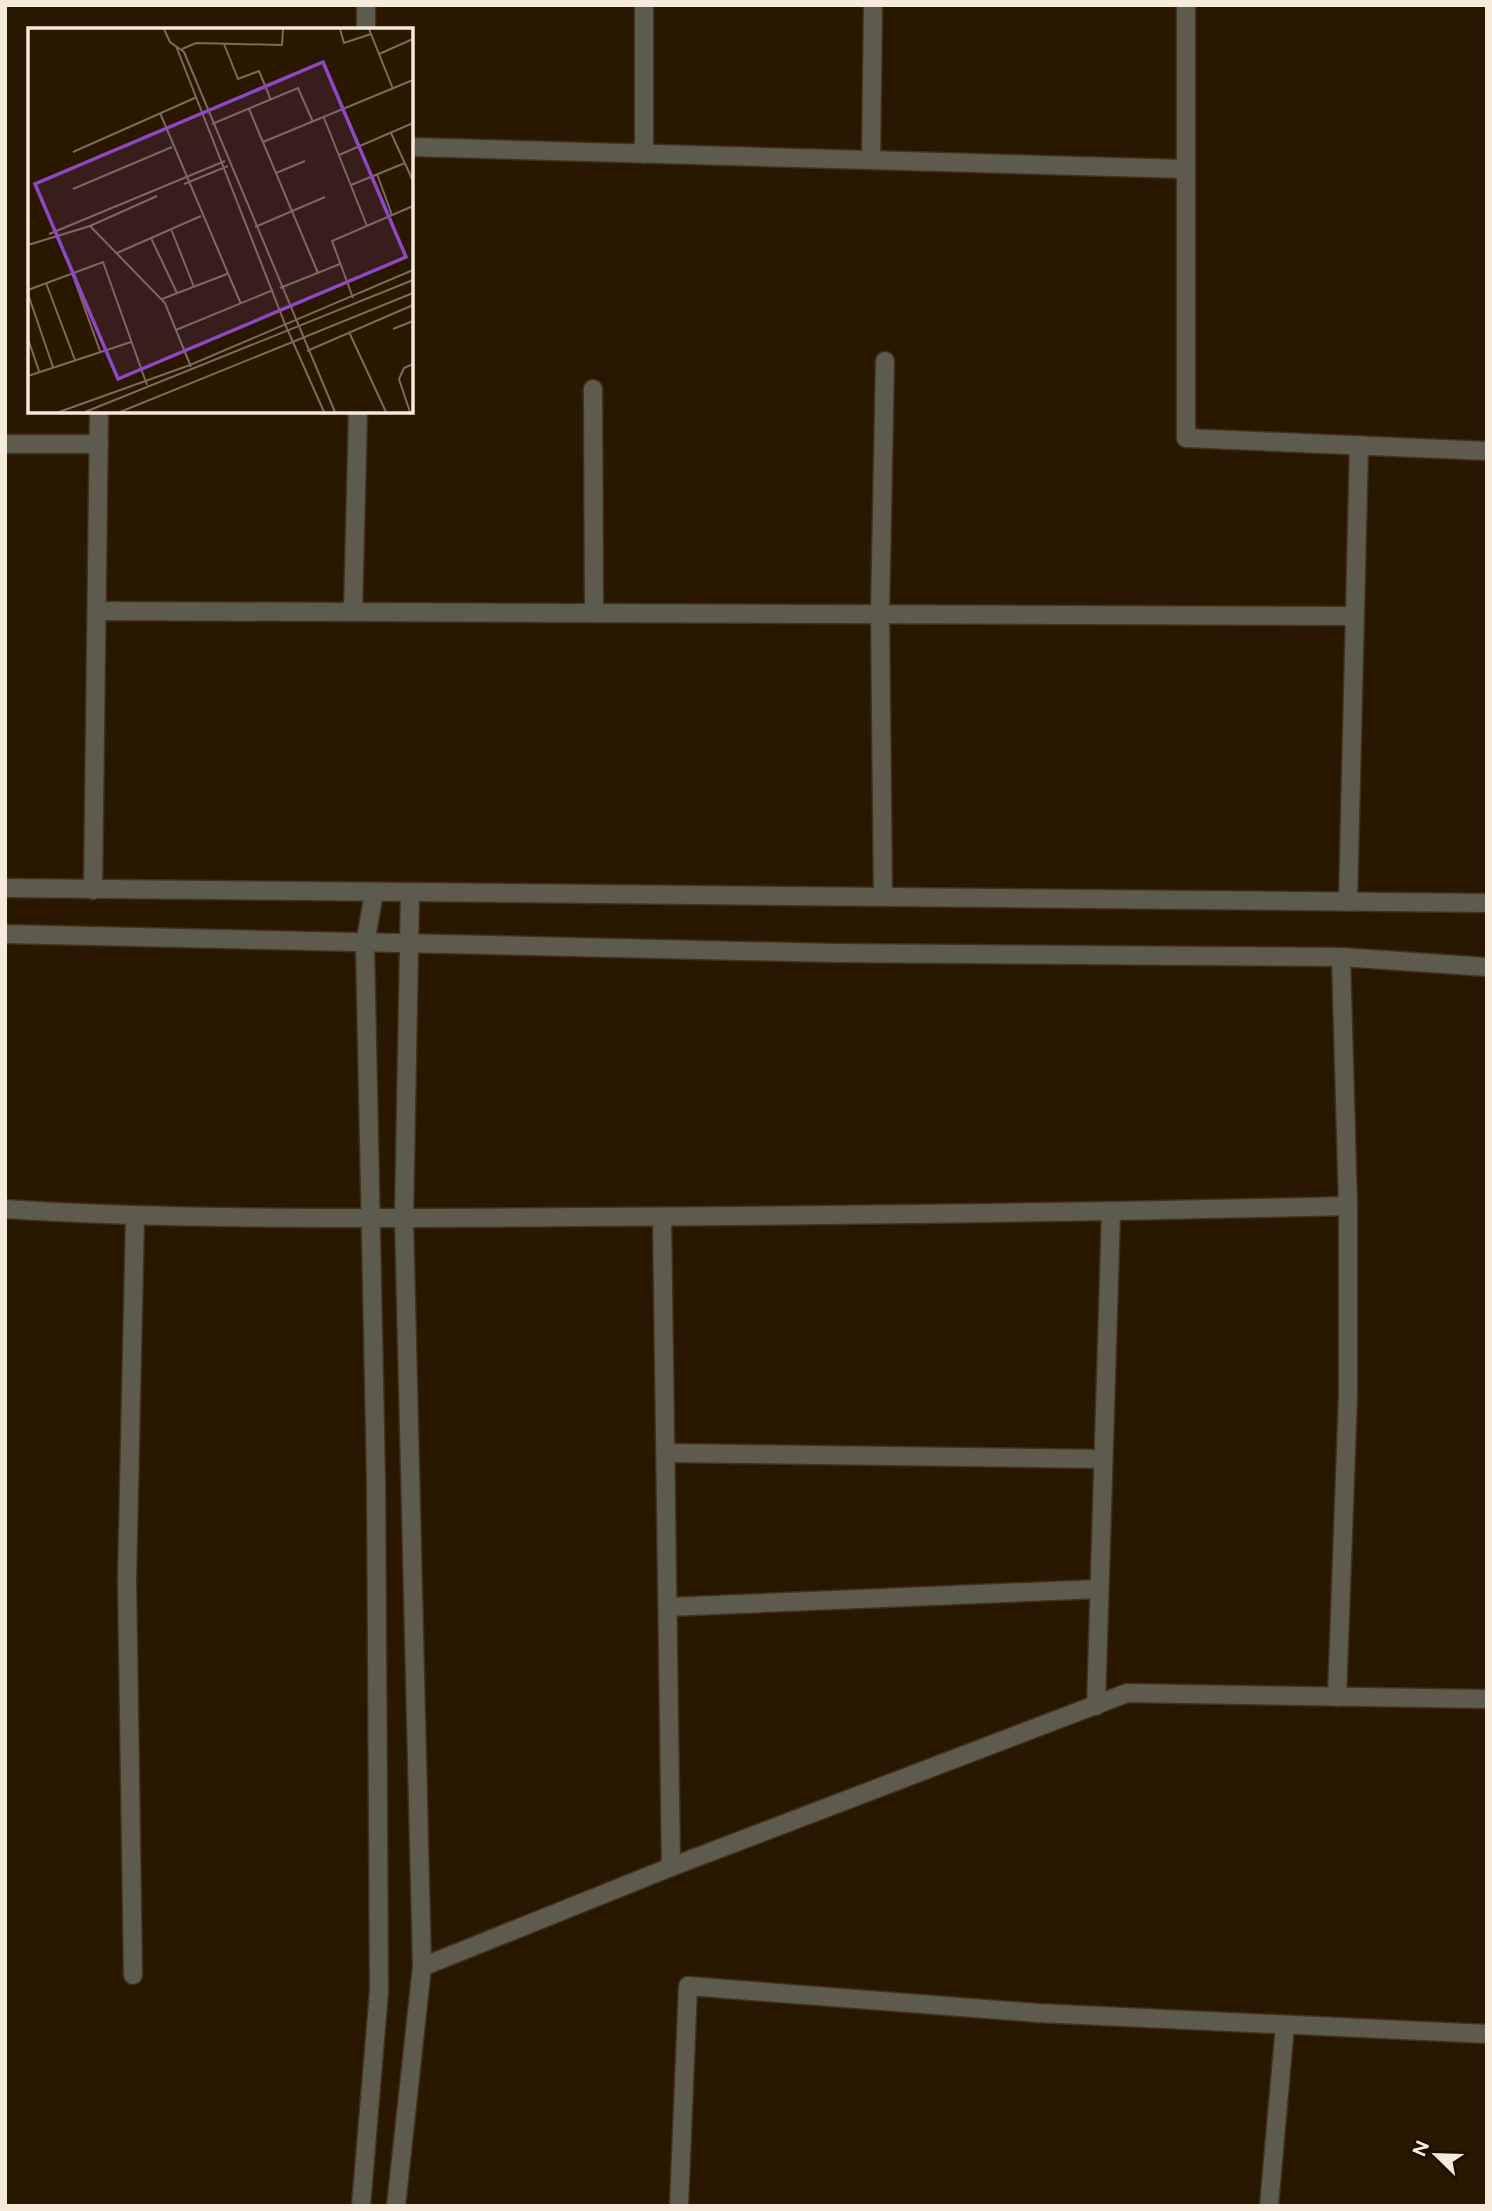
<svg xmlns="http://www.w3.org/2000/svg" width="1492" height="2211" font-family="Figtree,sans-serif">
<rect width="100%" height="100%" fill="#291700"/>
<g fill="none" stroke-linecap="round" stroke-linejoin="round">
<!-- minor casing -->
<g stroke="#42301a" stroke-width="21">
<g id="minor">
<path d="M366,5V30"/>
<path d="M1186,5V438L1487,451"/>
<path d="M411,147L1185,169"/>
<path d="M644,154V5"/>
<path d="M871,160L873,5"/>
<path d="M593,389L594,613"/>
<path d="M5,444H99"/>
<path d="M97,611L1355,616"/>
<path d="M353,612L358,411"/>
<path d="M93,890L99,411"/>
<path d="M410,893L404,1218L422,1967"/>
<path d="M883,897L880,614L885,361"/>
<path d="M1348,902L1359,445"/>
<path d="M5,1209C196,1221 387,1218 579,1217C835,1216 1091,1212 1348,1206"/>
<path d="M662,1217L671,1867"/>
<path d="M666,1453L1103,1459"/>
<path d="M668,1607L1099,1589"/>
<path d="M1337,1697L1348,1395V1206L1341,957"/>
<path d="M1096,1706L1111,1212"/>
<path d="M133,1975L127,1579L135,1217"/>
<path d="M361,2206L379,1991L376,1479L365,944L374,893"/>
<path d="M396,2206L422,1967L671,1867L1127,1693L1487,1699"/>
<path d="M679,2206L688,1986L1038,2013L1487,2034"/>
<path d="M1269,2206L1285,2025"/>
</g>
</g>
<!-- tertiary casing -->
<g stroke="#42301a" stroke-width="21">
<g id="tertiary">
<path d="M5,888L1487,903"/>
<path d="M5,934L834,953L1341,957L1487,967"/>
</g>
</g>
<!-- minor -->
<use href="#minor" stroke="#5c5b4d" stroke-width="18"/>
<!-- tertiary -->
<use href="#tertiary" stroke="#5c5b4d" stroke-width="18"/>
</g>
<!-- overview -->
<g transform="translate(28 28)">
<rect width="385" height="385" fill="#291700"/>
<path fill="none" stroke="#7b6b57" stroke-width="2" d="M136,1L142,14L156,24L307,384M312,1L316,15L343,6M341,1L365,61M196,16L210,51L231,43L243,72M148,18L257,296L296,384M154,21L168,15L254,17L255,1M351,26L385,11M221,81L290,245M132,85L213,276M296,90L339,198M184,96L270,60L285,94M363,105L385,153M235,114L385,52M45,124L169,69M311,127L385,95M248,145L277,133M349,146L364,187M156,156L200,138M323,157L377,135M45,161L144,119M62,198L129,168M227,199L297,169M143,201L166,259M21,206L197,133M123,210L149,265M0,217L62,198L137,275L163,339M89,225L173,188M44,245L72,323M18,255L47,332M252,260L312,236M0,262L75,234L119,357M0,266L25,339M325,270L304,213L385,178M134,271L199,246M365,301L385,293M148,302L245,262M321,304L358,384M0,311L11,343M279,323L385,277M0,348L103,314M31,384L162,337L385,242M57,384L385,252M92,384L385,265M382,384L371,351L376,340L385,336"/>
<path fill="#8d48c3" fill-opacity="0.15" stroke="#8d48c3" stroke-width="3.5" d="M295,34L378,229L90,351L7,156Z"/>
<rect width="385" height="385" fill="none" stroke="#f6eada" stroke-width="3.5"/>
</g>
<!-- border -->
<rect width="1492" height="2211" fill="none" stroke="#f6eada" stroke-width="14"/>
<!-- north arrow -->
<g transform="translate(1436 2155) rotate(293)" stroke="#1d0f00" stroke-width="5" paint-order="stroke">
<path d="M0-5L12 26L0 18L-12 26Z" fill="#f6eada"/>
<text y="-10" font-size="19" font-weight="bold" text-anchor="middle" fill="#f6eada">N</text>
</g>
</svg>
